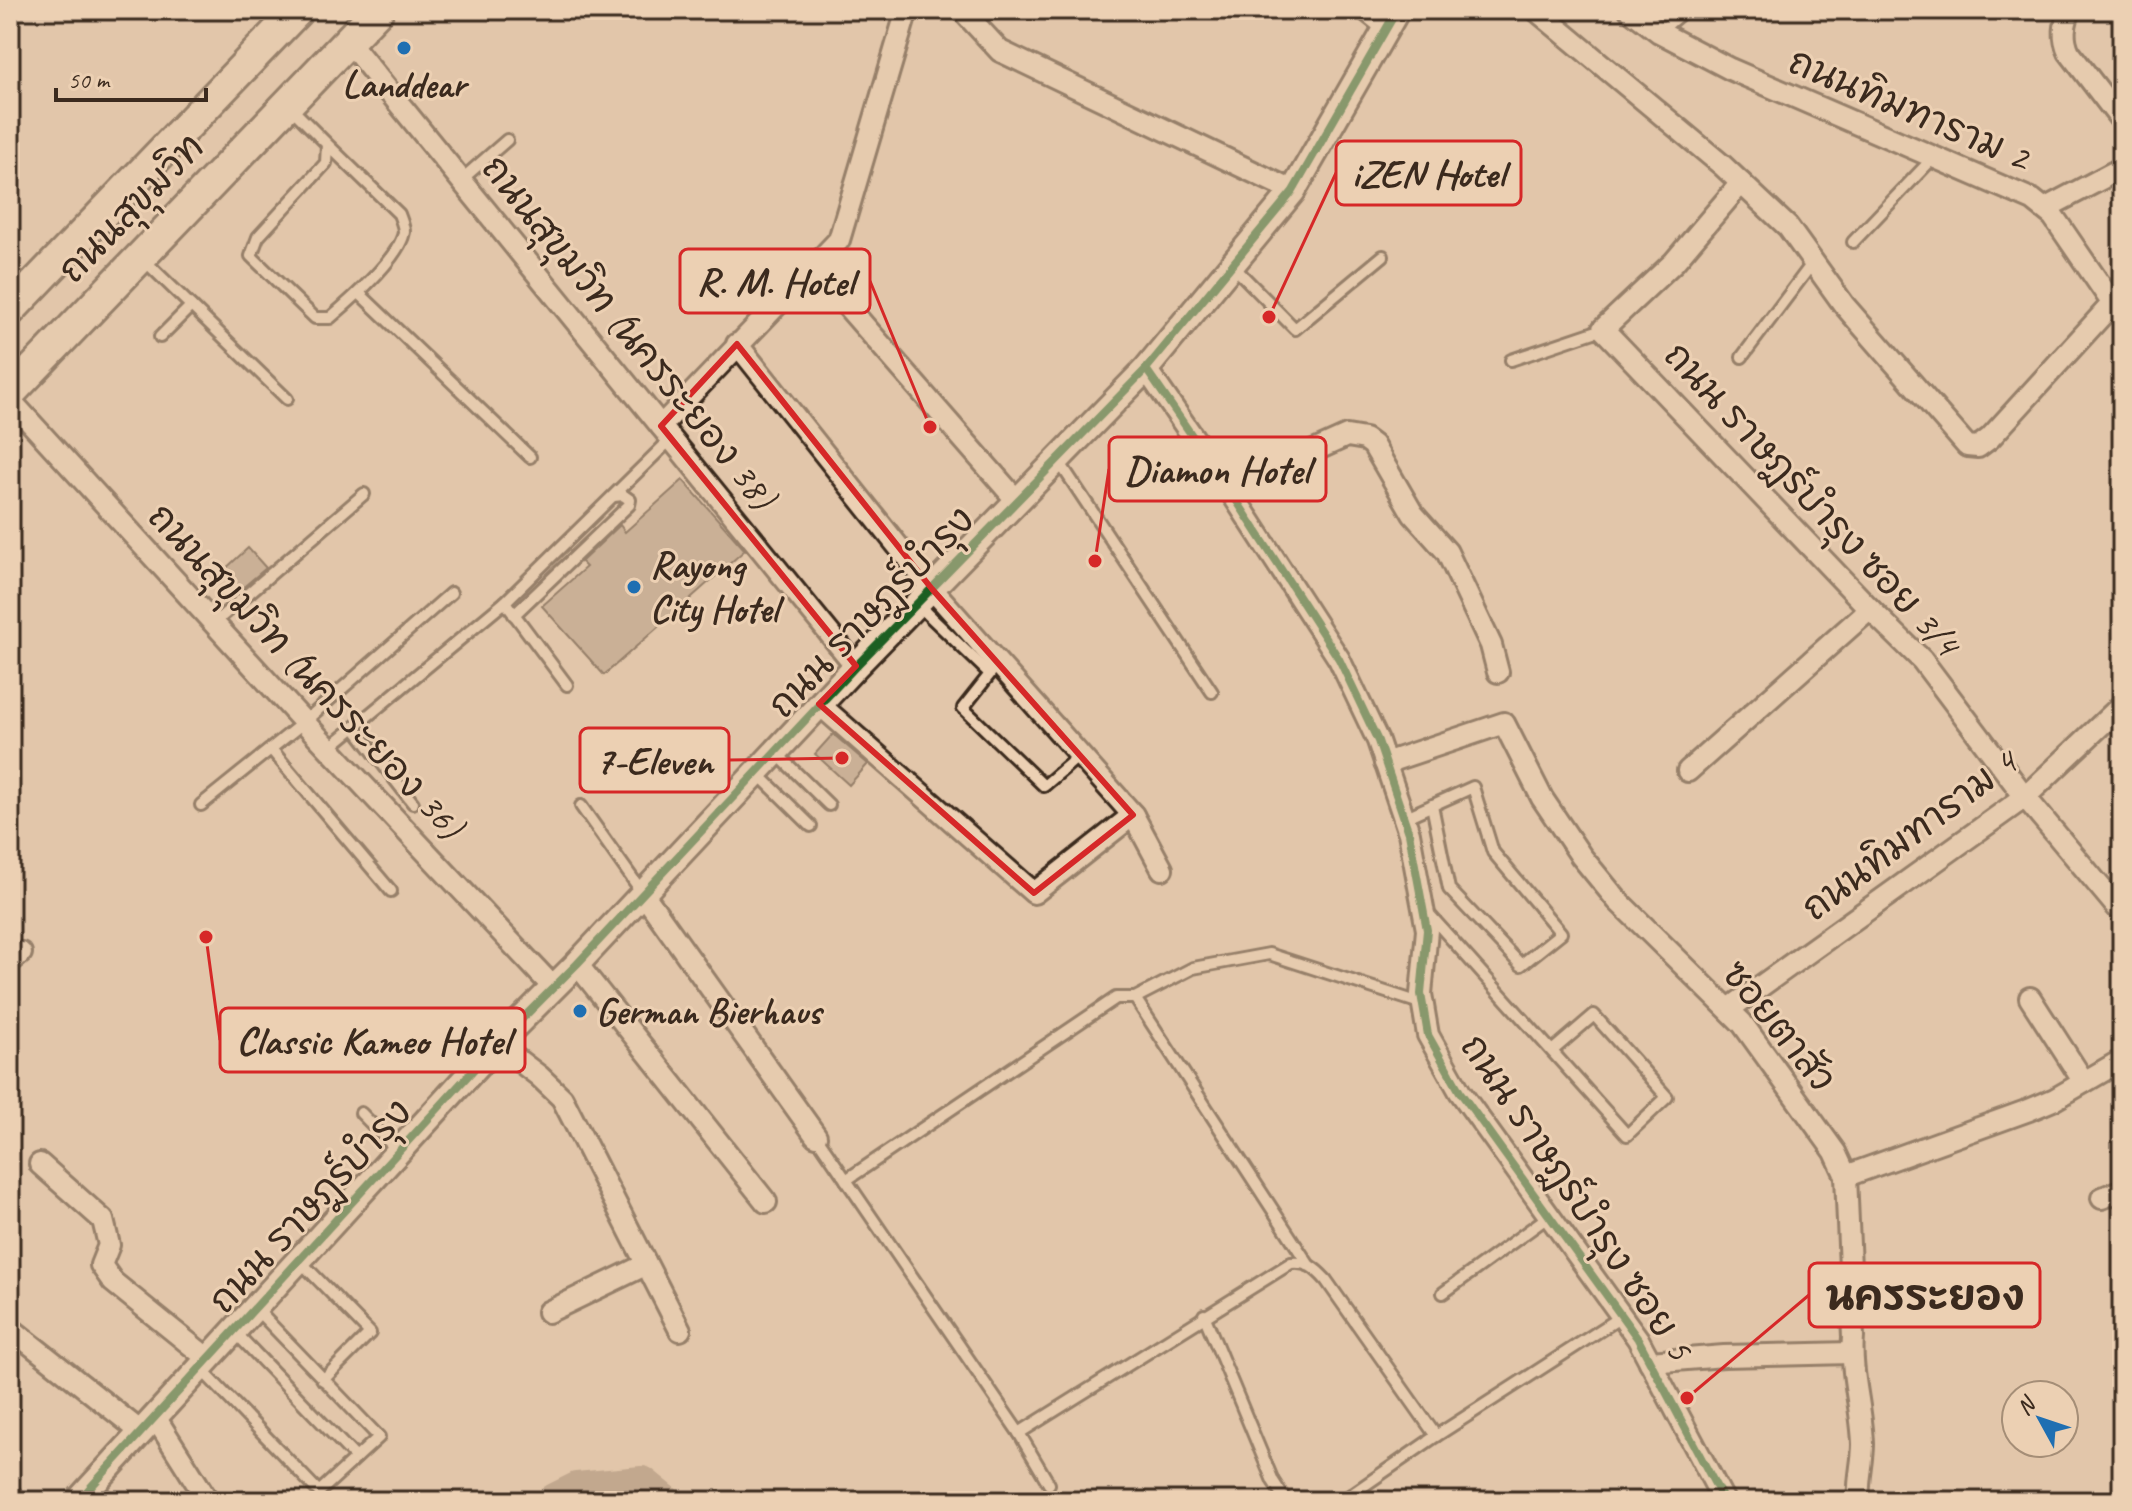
<svg xmlns="http://www.w3.org/2000/svg" width="2132" height="1511" font-family="Caveat,'Playpen Sans Thai',sans-serif">
<rect width="100%" height="100%" fill="#e2c6aa"/>
<filter id="ink" filterUnits="userSpaceOnUse"><feTurbulence type="fractalNoise" baseFrequency=".0125" numOctaves="2"/><feDisplacementMap in="SourceGraphic" scale="16" xChannelSelector="R" yChannelSelector="G"/><feConvolveMatrix kernelMatrix="1 2 1 2 8 2 1 2 1" color-interpolation-filters="sRGB"/></filter>
<g filter="url(#ink)">
<g fill="none" stroke-linecap="round" stroke-linejoin="round">
<!-- river -->
<path stroke="#9b836e" stroke-width="36" d="M555,1501L577,1490L642,1484L663,1501"/>
</g>
<!-- building -->
<g fill="#ae967f" stroke="#3b2a1e" stroke-width="2">
<path d="M683,480L745,550L604,675L542,606L586,567L581,562L620,525L625,532Z"/>
<path d="M248,548L266,568L240,590L223,571Z"/>
<path d="M833,734L868,764L849,785L815,754Z"/>
</g>
<g fill="none" stroke-linecap="round" stroke-linejoin="round">
<!-- service casing -->
<g stroke="#3b2a1e" stroke-width="16">
<g id="service">
<path d="M1358,10L1383,30"/>
<path d="M1659,32L1685,10"/>
<path d="M288,105L327,144L326,163L258,237L251,256L315,318H330C350,301 400,257 404,232C404,226 401,220 399,214L327,144"/>
<path d="M461,180L507,140"/>
<path d="M1853,242L1934,157"/>
<path d="M144,260L287,399"/>
<path d="M1233,266L1295,329L1383,256"/>
<path d="M359,293L530,457"/>
<path d="M160,337L191,306"/>
<path d="M1742,357L1814,261"/>
<path d="M1511,360L1603,329"/>
<path d="M1058,460L1212,692"/>
<path d="M505,602L567,685"/>
<path d="M918,605L990,674L963,708L1044,786L1080,755"/>
<path d="M514,615L629,505L630,500L623,495L614,496"/>
<path d="M214,623L364,494"/>
<path d="M354,727L413,803"/>
<path d="M329,748L505,602L671,439"/>
<path d="M271,749L391,891"/>
<path d="M776,753L829,805"/>
<path d="M757,773L811,826"/>
<path d="M201,805L304,722L451,593"/>
<path d="M581,806L642,892"/>
<path d="M1404,818L1473,787L1493,852L1561,933L1521,965L1449,889L1432,805"/>
<path d="M1428,913C1494,987 1561,1061 1627,1135L1667,1097L1594,1015L1552,1051"/>
<path d="M1135,998L1193,968L1269,954L1423,1004"/>
<path d="M361,1113L397,1150"/>
<path d="M816,1136L1019,1433L1049,1484"/>
<path d="M846,1180L1116,998H1135L1308,1264"/>
<path d="M300,1261L370,1333L323,1380"/>
<path d="M1443,1293L1549,1216"/>
<path d="M1204,1315L1273,1481L1286,1501"/>
<path d="M235,1332L356,1458"/>
<path d="M201,1369L319,1492L379,1437L256,1309"/>
<path d="M1019,1433L1291,1263C1307,1261 1315,1268 1326,1280L1436,1436L1621,1317"/>
<path d="M1342,1501L1436,1436"/>
</g>
</g>
<!-- minor casing -->
<g stroke="#3b2a1e" stroke-width="26">
<g id="minor">
<path d="M962,10L1000,51L1293,191"/>
<path d="M1536,10L1722,165L1788,227L1844,305L1967,446L1978,447L1990,438L2112,304"/>
<path d="M1630,10L1659,32L1730,69L2033,200L2053,216L2122,317"/>
<path d="M2070,10C2064,25 2062,37 2069,52L2122,121"/>
<path d="M348,41L856,666"/>
<path d="M1741,183L1674,262L1603,329L1870,609L1922,660L2025,797L2122,913"/>
<path d="M2046,208L2122,168"/>
<path d="M812,266L1018,502"/>
<path d="M737,344L932,589L1133,815L1162,869"/>
<path d="M1146,369L1229,489L1339,659L1378,741L1409,833L1427,930L1421,994L1428,1035L1460,1092L1638,1339L1724,1501"/>
<path d="M10,400L304,722L553,987"/>
<path d="M661,426L839,240L907,10"/>
<path d="M1229,489L1347,436L1365,439L1373,445L1413,514L1447,552L1491,645L1498,672"/>
<path d="M819,704L1034,893L1133,815"/>
<path d="M1385,763L1504,723L1542,798L1581,856L1617,900L1742,1023L1835,1152L1846,1176L1853,1337C1850,1372 1862,1408 1863,1444C1863,1463 1857,1482 1859,1501"/>
<path d="M1688,771L1870,609"/>
<path d="M642,892L816,1136"/>
<path d="M10,962L21,953"/>
<path d="M577,964L766,1202"/>
<path d="M2030,998L2084,1082"/>
<path d="M1729,1009L2025,797L2122,705"/>
<path d="M497,1044L539,1076L562,1098L680,1330"/>
<path d="M40,1164L103,1220L109,1245L101,1265L113,1282L207,1358"/>
<path d="M1846,1176L2029,1110L2055,1099L2122,1060"/>
<path d="M2102,1198L2122,1190"/>
<path d="M548,1312L645,1265"/>
<path d="M10,1328L141,1432"/>
<path d="M1650,1362L1724,1356L1851,1353"/>
<path d="M155,1417L208,1501"/>
<path d="M10,1495L16,1501"/>
</g>
</g>
<!-- tertiary casing -->
<g stroke="#3b2a1e" stroke-width="30">
<path id="tertiary" d="M78,1501L497,1044L577,964L856,666L1146,369L1293,191L1397,10"/>
</g>
<!-- primary casing -->
<g stroke="#3b2a1e" stroke-width="36">
<g id="primary">
<path d="M10,310L298,10"/>
<path d="M10,393L378,10"/>
</g>
</g>
<!-- service -->
<use href="#service" stroke="#ecd0b3" stroke-width="10"/>
<!-- minor -->
<use href="#minor" stroke="#ecd0b3" stroke-width="20"/>
<!-- tertiary -->
<use href="#tertiary" stroke="#ecd0b3" stroke-width="24"/>
<!-- primary -->
<use href="#primary" stroke="#ecd0b3" stroke-width="30"/>
<!-- cycleway casing -->
<g stroke="#ecd0b3" stroke-width="13">
<g id="cycleway">
<path d="M1146,369L1229,489L1339,659L1378,741L1409,833L1427,930L1421,994L1428,1035L1460,1092L1638,1339L1724,1501"/>
<path d="M78,1501L497,1044L577,964L856,666L1146,369L1293,191L1397,10"/>
</g>
</g>
<!-- cycleway -->
<use href="#cycleway" stroke="#1b5e20" stroke-width="8"/>
</g>
</g>
<!-- marked area -->
<path d="M0 0H2132V1511H0ZM737,344L932,589L1133,815L1034,893L819,704L856,666L661,426Z" fill="#e2c6aa" fill-opacity=".55" fill-rule="evenodd"/>
<path fill="none" stroke="#d62828" stroke-width="6" stroke-linejoin="round" d="M737,344L932,589L1133,815L1034,893L819,704L856,666L661,426Z"/>
<!-- markers -->
<g fill="#1f6fb2" stroke="#ecd0b3" stroke-width="3">
<circle cx="404" cy="48" r="8"/>
<circle cx="634" cy="587" r="8"/>
<circle cx="580" cy="1011" r="8"/>
</g>
<g text-anchor="middle" dominant-baseline="central" stroke-width="6" stroke-linejoin="round" paint-order="stroke">
<!-- poi labels -->
<g font-size="38" font-weight="bold" fill="#3b2a1e" stroke="#ecd0b3" text-anchor="start">
<text x="404" y="84" text-anchor="middle">Landdear</text>
<text x="650" y="565">Rayong<tspan x="650" dy="44">City Hotel</tspan></text>
<text x="596" y="1011">German Bierhaus</text>
</g>
<!-- street labels -->
<g font-size="38" fill="#3b2a1e" stroke="#ecd0b3">
<text transform="translate(1909 109) rotate(23)">ถนนทิมทาราม 2</text>
<text transform="translate(131 208) rotate(-46)">ถนนสุขุมวิท</text>
<text transform="translate(629 332) rotate(51)">ถนนสุขุมวิท (นครระยอง 38)</text>
<text transform="translate(1812 499) rotate(47)">ถนน ราษฎร์บำรุง ซอย 3/4</text>
<text transform="translate(871 612) rotate(-46)">ถนน ราษฎร์บำรุง</text>
<text transform="translate(306 671) rotate(47)">ถนนสุขุมวิท (นครระยอง 36)</text>
<text transform="translate(1909 835) rotate(-37)">ถนนทิมทาราม 4</text>
<text transform="translate(1779 1026) rotate(51)">ซอยตาสัว</text>
<text transform="translate(1577 1197) rotate(56)">ถนน ราษฎร์บำรุง ซอย 5</text>
<text transform="translate(310 1206) rotate(-47)">ถนน ราษฎร์บำรุง</text>
</g>
</g>
<!-- callouts -->
<path fill="none" stroke="#d62828" stroke-width="3" d="M1269 317L1336 173M930 427L870 281M1095 561L1109 469M842 758L729 760M206 937L220 1040M1687 1398L1809 1295"/>
<g fill="#d62828" stroke="#ecd0b3" stroke-width="3">
<circle cx="1269" cy="317" r="8"/>
<circle cx="930" cy="427" r="8"/>
<circle cx="1095" cy="561" r="8"/>
<circle cx="842" cy="758" r="8"/>
<circle cx="206" cy="937" r="8"/>
<circle cx="1687" cy="1398" r="8"/>
</g>
<g fill="#ecd0b3" stroke="#d62828" stroke-width="3">
<rect x="1336" y="141" width="185" height="64" rx="8"/>
<rect x="680" y="249" width="190" height="64" rx="8"/>
<rect x="1109" y="437" width="217" height="64" rx="8"/>
<rect x="580" y="728" width="149" height="64" rx="8"/>
<rect x="220" y="1008" width="305" height="64" rx="8"/>
<rect x="1809" y="1263" width="231" height="64" rx="8"/>
</g>
<g font-size="40" text-anchor="middle" font-weight="bold" fill="#3b2a1e">
<text x="1428" y="187">iZEN Hotel</text>
<text x="775" y="295">R. M. Hotel</text>
<text x="1217" y="483">Diamon Hotel</text>
<text x="654" y="774">7-Eleven</text>
<text x="373" y="1054">Classic Kameo Hotel</text>
<text x="1925" y="1309">นครระยอง</text>
</g>
<!-- margin -->
<rect width="2132" height="1511" fill="none" stroke="#ecd0b3" stroke-width="40"/>
<rect x="20" y="20" width="2092" height="1471" fill="none" stroke="#3b2a1e" stroke-width="3" filter="url(#ink)"/>
<!-- north arrow -->
<g transform="translate(2040 1419) rotate(310)"><circle r="38" fill="#ecd0b3" stroke="#a58e77" stroke-width="2"/>
<path d="M0-6L14 30L0 20L-14 30Z" fill="#1f6fb2"/>
<text y="-12" font-size="22" font-weight="bold" text-anchor="middle" fill="#3b2a1e">N</text>
</g>
<!-- scale -->
<path d="M56 88v12h150v-12" fill="none" stroke="#3b2a1e" stroke-width="4"/>
<text x="68" y="88" font-size="24" fill="#3b2a1e" stroke="#ecd0b3" stroke-width="6" paint-order="stroke">50 m</text>
</svg>
